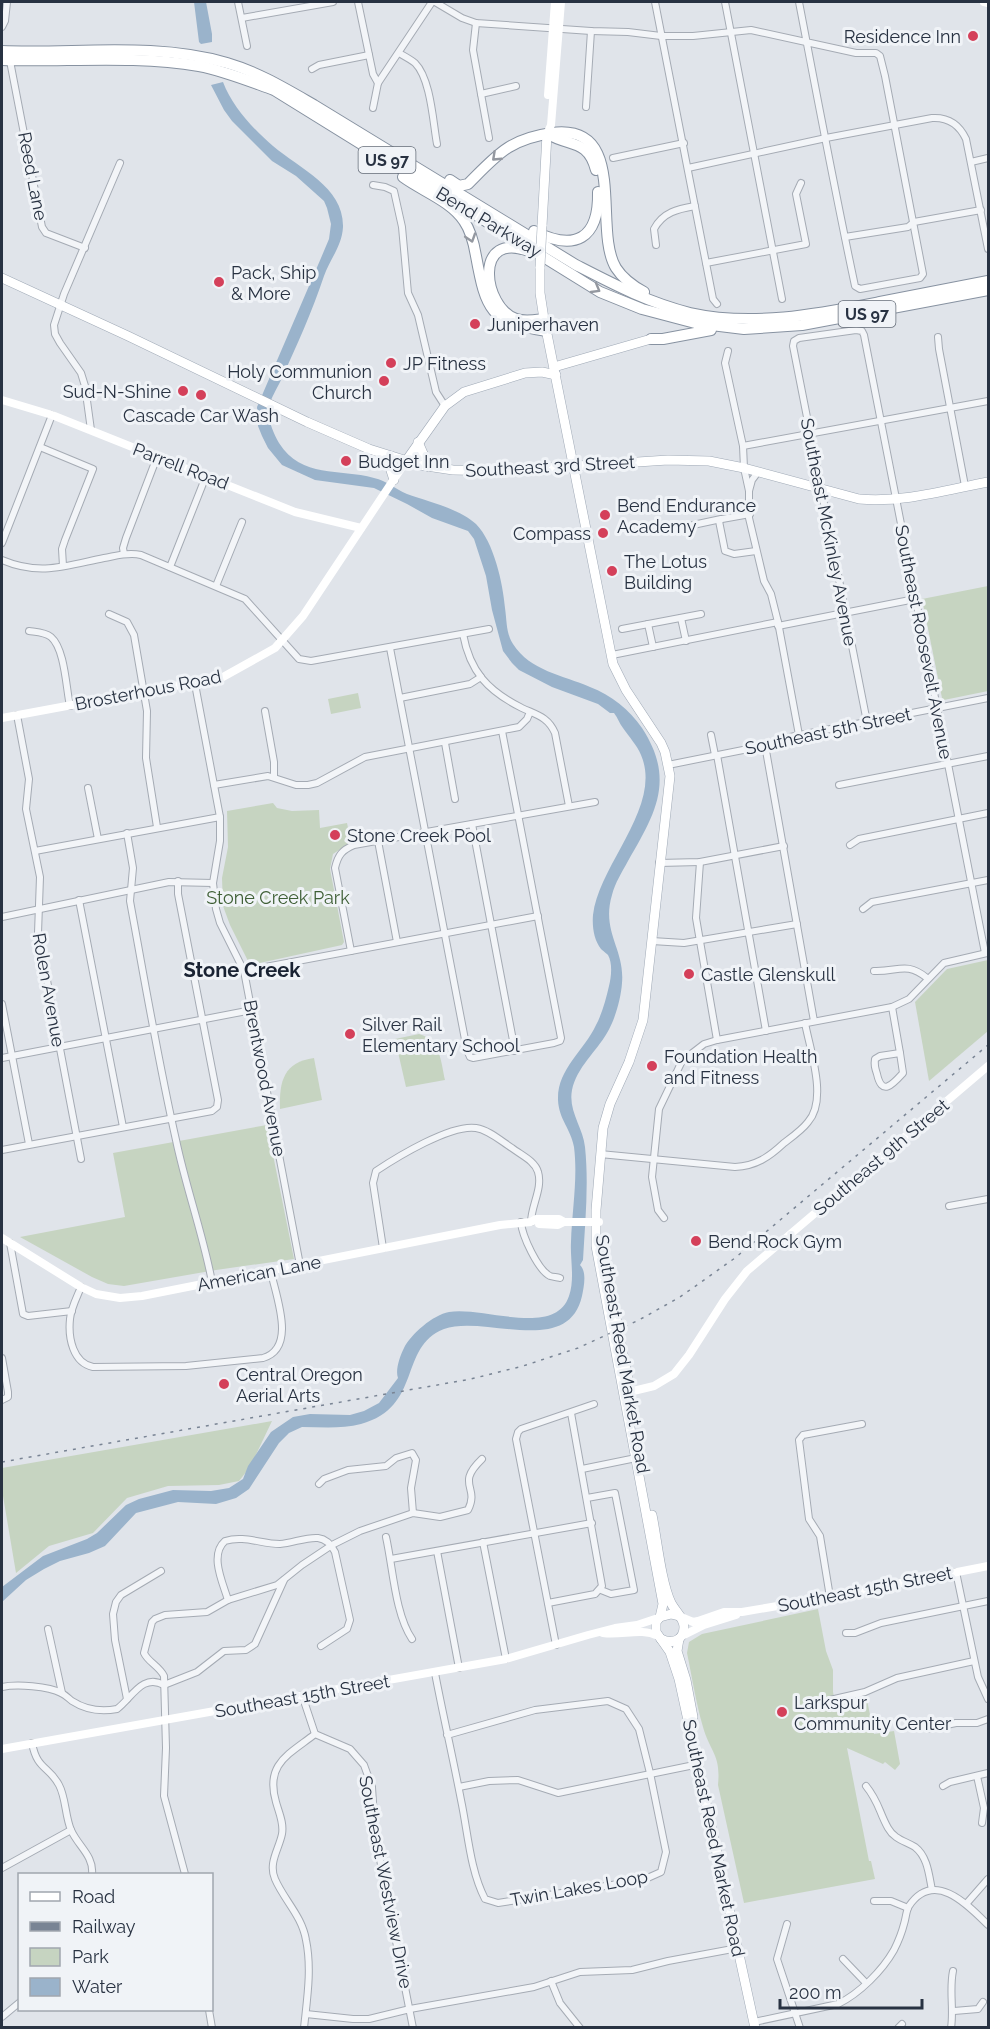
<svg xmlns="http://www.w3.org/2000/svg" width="990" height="2029" font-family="Raleway,sans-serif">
<rect width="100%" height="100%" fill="#e0e4ea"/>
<!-- green -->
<g fill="#c6d4c1">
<path d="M988,586V691L944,700L942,698L922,599Z"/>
<path d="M358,693L361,708L331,714L328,699Z"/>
<path d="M273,803L277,808L292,811L319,810L320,828L347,823L351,842L333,854L330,869L344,942L342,945L250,965L230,925L223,906L222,878L228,847L227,811Z"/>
<path d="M988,960V1031L929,1081L915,1002L947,969Z"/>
<path d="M419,1034C440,1039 441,1061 445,1080L406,1087L395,1039Z"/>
<path d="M314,1058L322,1100L280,1109C279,1081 284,1062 314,1058Z"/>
<path d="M267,1125L294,1259L216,1270L124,1286L108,1284L92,1277L20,1237L125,1217L113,1153Z"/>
<path d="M272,1421L250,1467L239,1481L219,1485L168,1486L127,1498L93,1533L49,1546L16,1573L2,1490V1468Z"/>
<path d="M818,1609L826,1651L833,1670V1692L836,1706L867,1700L874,1734L894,1731L900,1764L895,1770L885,1762L883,1764L847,1748L869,1861H871L875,1879L744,1903L718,1785C721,1754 710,1752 703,1727C696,1703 692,1677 687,1653L689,1642L702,1634Z"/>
</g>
<!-- water -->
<g fill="#9ab3cb">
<path d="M194,2H206L212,34V42L201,44L199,42Z"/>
<path d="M223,82C232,106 253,129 273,146C300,169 344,187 343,227C342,246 330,259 324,276C312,312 297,345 281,380C277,389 271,397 269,407C267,418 273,433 279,443C302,479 339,468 374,478C387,481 395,489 407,494C427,501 460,509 476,524C494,542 503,584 505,608C507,622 506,633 513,644C530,671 563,675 590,687C611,695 630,710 642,728C676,780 655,814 628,861C622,872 615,883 612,895C601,932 625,949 622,983C621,998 615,1020 607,1033C596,1052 577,1067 572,1090C568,1111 583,1127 585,1147C589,1185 585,1223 583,1260L580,1265C587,1272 584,1286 582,1296C568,1358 484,1314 444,1329C398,1347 423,1407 361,1424C342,1429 321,1427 302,1427L289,1433L279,1443L249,1489L236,1498L216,1504L178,1502L136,1513L105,1546L89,1553L60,1561L44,1569L26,1580L2,1602V1587L43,1556L87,1539L97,1533L126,1505L139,1499L173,1490L211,1491L229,1488L243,1479L248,1466L271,1432L293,1417L310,1414L350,1415L364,1411L379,1403L398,1378C395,1370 400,1356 404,1348C411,1334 433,1315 449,1312C483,1306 555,1338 569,1296C575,1279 570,1259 571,1242C572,1210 578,1178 574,1147C571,1129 559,1120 558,1100C557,1069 584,1051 596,1025C602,1014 606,999 609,986C611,978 613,964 608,955C607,954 602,950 601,949C594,940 592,927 593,915C599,864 663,806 641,755C637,745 629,737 623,728C619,723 618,718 614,713H610L598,704L552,687L519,670L512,663L503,651L492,610L486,576L474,539L468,531L432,518L407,504L374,488L315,480L282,465L268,448L262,436L258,426L257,407L321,258L329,239L331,224L327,208L324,201L296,176L272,161L232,121L224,110L211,85Z"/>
</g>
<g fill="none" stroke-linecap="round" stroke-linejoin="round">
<!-- street casing -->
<g stroke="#a5abb4" stroke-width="8">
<g id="street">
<path d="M238,2L247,46"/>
<path d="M358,2L373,74L378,83"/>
<path d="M435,2L462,18L476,23L591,31L628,32L661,36H693L751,30L856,53H876L880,56L885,76L923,274L920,278L860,289L855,286C835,192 817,96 799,2"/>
<path d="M655,2L713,299L717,304"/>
<path d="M725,2L782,299"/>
<path d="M242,18L333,2"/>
<path d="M476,23L473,50L489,138"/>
<path d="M2,27L5,21L7,2"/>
<path d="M399,53C404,56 410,59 415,63C431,79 433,123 437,144"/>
<path d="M10,61L42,227L46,233L85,248"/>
<path d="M312,69L319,65L369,55"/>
<path d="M481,94L516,86"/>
<path d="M586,107L591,31"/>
<path d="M373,108L378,83L432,2"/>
<path d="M613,158L684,143"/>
<path d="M971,162L988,158"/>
<path d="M688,168L826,138L932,118C948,117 959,124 966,139L988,249"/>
<path d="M373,185L385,187L394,191L402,227L408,293L418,315L436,392L445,406"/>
<path d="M845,237L908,227L914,222L981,210"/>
<path d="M656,245L654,229C663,212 678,209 695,206"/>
<path d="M706,263L806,244L796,194L801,183"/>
<path d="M938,337L939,349L965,486"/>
<path d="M728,351L725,363L743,446L744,468L749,491V518L764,581L771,594L778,622L799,735"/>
<path d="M91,430L85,386L81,373L60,343L55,334L54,325L64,294L120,163"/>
<path d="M743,446L988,401"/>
<path d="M40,447L93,469L65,540L62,549L63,566"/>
<path d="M749,491L752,480L758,472"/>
<path d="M750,514L722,519L719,521L725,551L734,554L756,551"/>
<path d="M693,525L721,519"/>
<path d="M2,543L52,415"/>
<path d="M124,554L123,548L126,538L157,457"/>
<path d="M2,560C40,576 65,566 104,558C116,556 128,552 141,555L245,599L299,659L311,661L489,629"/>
<path d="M170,567L206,476"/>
<path d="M216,586L242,522"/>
<path d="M109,614L127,622L134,635L147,711L146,758L157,827"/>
<path d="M681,618L686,641"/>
<path d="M648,624L653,647"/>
<path d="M778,626L915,599"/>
<path d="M622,629L701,614"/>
<path d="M29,631C36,632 45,632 51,637C65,649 66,688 70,706"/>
<path d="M463,634C470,672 488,691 522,708C537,715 548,717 555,733L569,806"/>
<path d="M390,648L467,1050L470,1057L473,1058L554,1043L560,1041L561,1038L502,731"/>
<path d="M612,655L778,622"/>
<path d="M195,684L220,817V841L213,883L216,909L220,923L244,971L300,1265"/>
<path d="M400,698L470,684L481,677"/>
<path d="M265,711L274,762V776"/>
<path d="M17,715L29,779L26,809L40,877L38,933L81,1159"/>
<path d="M867,722L793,346L794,341L799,338L856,330L862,331L864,335L985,953"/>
<path d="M711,735L715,755"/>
<path d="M445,743L455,799"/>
<path d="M765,745L814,1021"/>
<path d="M717,755L766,1031"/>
<path d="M668,765L758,747L790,737L988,698"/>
<path d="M214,785L268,776L296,785H308L317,783L365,757L519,727L527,719L530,712"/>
<path d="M839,785L988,756"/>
<path d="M88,788L98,839"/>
<path d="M472,824L515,1051"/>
<path d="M127,833L133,868L130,901L132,912C146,988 159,1065 176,1140C186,1188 203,1234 212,1282"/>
<path d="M378,841L397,942"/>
<path d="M850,845L859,839L988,813"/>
<path d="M35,851L220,817"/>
<path d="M700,862L696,918L717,1040"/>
<path d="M659,863L700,862L784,846"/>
<path d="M79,900L123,1127"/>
<path d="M863,909L872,902L988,880"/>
<path d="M2,917L169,882L213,883"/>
<path d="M652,941L684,943L797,924"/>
<path d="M351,951L335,868C338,855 342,850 354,845L595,802"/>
<path d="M244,971L538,916"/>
<path d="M874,971C898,972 906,961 927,978"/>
<path d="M2,1004L29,1144"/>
<path d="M892,1007L900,1053"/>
<path d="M900,1053L903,1073C893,1084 882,1097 877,1074C875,1068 874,1065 875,1059L880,1056Z"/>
<path d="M2,1058L252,1010"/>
<path d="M2,1150L212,1111L217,1107L218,1100L178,894V881"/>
<path d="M600,1154L735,1167C756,1166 769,1157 784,1143C792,1137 802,1130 808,1122C828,1100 810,1050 805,1023"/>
<path d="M949,1206L988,1199"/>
<path d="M664,1218L658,1210L652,1177L659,1109L682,1061L704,1044L717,1040L892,1007L909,999L944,963L987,953"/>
<path d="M521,1222C522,1236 538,1270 550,1276C553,1277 557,1277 560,1278"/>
<path d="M10,1243L23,1314L28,1316L72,1311"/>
<path d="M383,1248L373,1183L376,1171C397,1157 451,1124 476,1128C489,1130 501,1141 512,1148C521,1155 535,1161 538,1172C543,1188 531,1206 531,1222"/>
<path d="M81,1287C77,1297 71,1308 70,1319C68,1338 73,1363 93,1367L186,1366L263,1358C297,1348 276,1297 271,1272"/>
<path d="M2,1358L8,1392V1397L2,1400"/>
<path d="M582,1469L636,1458"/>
<path d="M319,1484L324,1479L348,1470L386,1466L396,1458L412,1453L416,1460L411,1488L413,1513"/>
<path d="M587,1498L615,1493L634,1590L611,1594L601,1590"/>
<path d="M386,1537C393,1568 395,1614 412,1639"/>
<path d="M483,1542L506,1659"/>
<path d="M437,1551L459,1668"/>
<path d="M391,1559L592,1523"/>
<path d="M956,1572L978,1677L988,1699"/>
<path d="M830,1597L820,1536L809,1519L799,1440L803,1435L862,1424"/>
<path d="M228,1600C223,1583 209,1555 225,1541C244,1535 261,1544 280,1544C293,1543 306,1537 318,1538C326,1539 331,1544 335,1552L350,1620L347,1629L321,1646"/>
<path d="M548,1603L595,1594L602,1586L571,1413"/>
<path d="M48,1629L62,1693"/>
<path d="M846,1633H855L881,1623L988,1601"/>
<path d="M556,1645L516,1439L518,1432L521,1429L594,1404"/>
<path d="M435,1673C443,1715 453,1758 461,1800C468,1833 470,1870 485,1899L498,1903L643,1880L661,1872L666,1852L650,1773L639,1729L626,1709L608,1701L535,1710L447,1735"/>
<path d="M2,1687C16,1684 49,1686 61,1693C66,1695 69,1699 72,1701C86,1710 101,1712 117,1709C132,1698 142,1673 164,1685L197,1672L224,1651L246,1650L255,1644L284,1580"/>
<path d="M302,1695L315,1734"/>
<path d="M127,1699L115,1640L113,1614L116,1602L121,1595L161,1571"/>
<path d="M830,1700L865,1692L897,1678L974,1661"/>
<path d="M927,1729L956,1723H977L988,1719"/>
<path d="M315,1734L350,1749L364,1765L372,1787L375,1834L413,2028"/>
<path d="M32,1743C37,1770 49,1766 59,1785C66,1798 65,1816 71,1830C78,1846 94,1856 92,1874"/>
<path d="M977,1776L984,1808L982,1823"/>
<path d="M866,1786C879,1802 879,1812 888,1828C894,1839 905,1841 915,1847C928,1857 929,1876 932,1890"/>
<path d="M943,1786L950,1782L988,1773"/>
<path d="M459,1787L489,1781L518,1780L558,1793L699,1764"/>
<path d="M2,1868L71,1830"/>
<path d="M185,1874L164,1796L166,1748L164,1676C159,1666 148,1662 144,1653L152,1622L155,1619L165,1615L207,1612L228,1600L277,1585L302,1565L332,1545L360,1531L413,1513L440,1517L468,1510C480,1486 455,1485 482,1459"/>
<path d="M874,1901H891L908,1908"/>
<path d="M967,1903L988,1879"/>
<path d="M787,1924L777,1959L800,2028"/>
<path d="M843,1959L866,1983"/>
<path d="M551,1981L560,2003L580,2028"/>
<path d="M209,2010L212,2028"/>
<path d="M954,2011L978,2009L983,2002"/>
<path d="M306,2014L353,2019H369L410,2009L534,1987L580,1972L632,1970L668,1961L738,1948"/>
<path d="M2,2017L20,2002"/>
<path d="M754,2022L838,2004C860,1993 882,1971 894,1950C898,1942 902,1932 904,1924C906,1918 906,1911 909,1906C934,1869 968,1905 988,1925"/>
<path d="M304,2028C307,1999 312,1969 306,1940C302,1916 284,1900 275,1879C268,1863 279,1849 282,1834C284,1823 279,1813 276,1802C265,1764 288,1755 315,1734"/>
<path d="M898,2028L902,2024"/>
<path d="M951,2028C954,2009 949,1990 953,1971"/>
</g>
</g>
<!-- primary casing -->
<g stroke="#9fa9b6" stroke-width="10">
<g id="primary">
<path d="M542,226L547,134"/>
<path d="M540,267V293L544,319L613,664L626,690L661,743L665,752L670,776L643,1020L629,1062L610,1104L603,1128L596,1210V1246L663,1604L660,1617"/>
<path d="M2,278L128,336L307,422L369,449L420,465L453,470L500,471L668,460L709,461L744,468L859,499C903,503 946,490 988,482"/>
<path d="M554,367L651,339"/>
<path d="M418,442L429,467"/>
<path d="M386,455L394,480"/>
<path d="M406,461L445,406L464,392L525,373L542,372L556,375"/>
<path d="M612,1297L628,1380"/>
<path d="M652,1515C657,1539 661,1582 671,1603C675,1611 684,1618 684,1627C684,1640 672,1645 661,1639"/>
<path d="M679,1616L671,1614L660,1617L656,1622V1632L670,1652L679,1679L755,2028"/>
<path d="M679,1639L677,1651L686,1680L693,1717"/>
</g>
</g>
<!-- highway casing -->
<g stroke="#8792a1" stroke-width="12">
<g id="highway">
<path d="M2,51C76,54 154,42 227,63C258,72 286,89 314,105L576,265C613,284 649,303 690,313C753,327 818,314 880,302C916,295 952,288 988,281"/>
<path d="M2,60C67,62 134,55 199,66C225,71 249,81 274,90L600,292L642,309L695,323L744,329L802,325L988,290"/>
<path d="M548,134C570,147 588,139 596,170"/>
<path d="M403,177C422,191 451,201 464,221C471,231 474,244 476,256C486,310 490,323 547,331"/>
<path d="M450,180L459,186L468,184C497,155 509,139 552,133C630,123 592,229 616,268C623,279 633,286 644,292"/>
<path d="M534,231C575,252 599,239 598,192"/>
<path d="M531,252C472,228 483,308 516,319C525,322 535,320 544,319"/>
<path d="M651,339H663L711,330"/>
</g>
</g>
<!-- street -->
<use href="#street" stroke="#f3f5f8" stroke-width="6"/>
<!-- secondary -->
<g stroke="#fff" stroke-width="8">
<path d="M984,2L988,3"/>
<path d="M548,95L555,2"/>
<path d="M547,134L551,125L561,2"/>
<path d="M2,400L52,415L295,512L361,528"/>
<path d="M2,718L223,677L275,648L303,616L406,461"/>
<path d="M539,1224L558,1225L564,1222"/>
<path d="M2,1238L81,1287L96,1294L120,1298L142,1296L500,1225L531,1222L536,1219H559L564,1222H599"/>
<path d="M625,1393L654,1386L674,1374L689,1355L725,1299L747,1271L988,1066"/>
<path d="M681,1617L693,1622L698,1621L724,1612H742L830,1597L988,1566"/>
<path d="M603,1633C622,1636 641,1627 658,1636"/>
<path d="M682,1636L704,1625L736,1615"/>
<path d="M2,1749L506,1659L588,1635L615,1628L637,1625L658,1618"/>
</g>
<!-- primary -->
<use href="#primary" stroke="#fff" stroke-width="9"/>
<!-- highway -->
<use href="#highway" stroke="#fff" stroke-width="10"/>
<!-- rail -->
<path stroke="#798494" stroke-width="1.5" stroke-dasharray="3 6" stroke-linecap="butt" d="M2,1462L471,1379L523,1366L578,1348L639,1320L680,1297L735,1258L988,1045"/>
<!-- primary-bridge casing -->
<g stroke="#9fa9b6" stroke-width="10" stroke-linecap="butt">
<path id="primary-bridge" d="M540,267L542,226"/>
</g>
<!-- primary-bridge -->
<use href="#primary-bridge" stroke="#fff" stroke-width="9"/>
</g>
<!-- one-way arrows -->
<defs><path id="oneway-chevron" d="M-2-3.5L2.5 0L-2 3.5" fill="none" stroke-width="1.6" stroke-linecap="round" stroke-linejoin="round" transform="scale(1.5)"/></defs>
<g stroke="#9498a0">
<use href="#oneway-chevron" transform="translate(496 157) rotate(137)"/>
<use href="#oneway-chevron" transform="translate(471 238) rotate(72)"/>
<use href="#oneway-chevron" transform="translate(596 289) rotate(30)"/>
</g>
<!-- markers -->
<g fill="#d4405a" stroke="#f0f3f7" stroke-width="2">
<circle cx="973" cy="36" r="6"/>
<circle cx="219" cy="282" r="6"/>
<circle cx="475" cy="324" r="6"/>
<circle cx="391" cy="363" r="6"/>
<circle cx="384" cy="381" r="6"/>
<circle cx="183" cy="391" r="6"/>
<circle cx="201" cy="395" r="6"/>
<circle cx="346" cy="461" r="6"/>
<circle cx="605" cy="515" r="6"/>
<circle cx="603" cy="533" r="6"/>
<circle cx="612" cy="571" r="6"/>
<circle cx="335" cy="835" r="6"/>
<circle cx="689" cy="974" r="6"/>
<circle cx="350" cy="1034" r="6"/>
<circle cx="652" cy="1066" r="6"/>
<circle cx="696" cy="1241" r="6"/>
<circle cx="224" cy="1384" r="6"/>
<circle cx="782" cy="1712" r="6"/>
</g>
<g text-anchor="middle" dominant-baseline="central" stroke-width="6" stroke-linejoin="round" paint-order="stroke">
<!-- shield labels -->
<g fill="#f0f3f7" stroke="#646c78" stroke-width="1.5">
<rect x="358.5" y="147" width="57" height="26" rx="4.5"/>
<rect x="838.5" y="301" width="57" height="26" rx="4.5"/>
</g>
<g font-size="16" font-weight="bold" fill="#283242">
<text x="387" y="160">US 97</text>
<text x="867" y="314">US 97</text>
</g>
<!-- poi labels -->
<g font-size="18" fill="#283242" stroke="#f0f3f7" text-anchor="start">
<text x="961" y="36" text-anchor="end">Residence Inn</text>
<text x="231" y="272">Pack, Ship<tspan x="231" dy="21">&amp; More</tspan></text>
<text x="487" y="324">Juniperhaven</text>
<text x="403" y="363">JP Fitness</text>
<text x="372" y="371" text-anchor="end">Holy Communion<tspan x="372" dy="21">Church</tspan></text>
<text x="171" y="391" text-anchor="end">Sud-N-Shine</text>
<text x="201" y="415" text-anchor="middle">Cascade Car Wash</text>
<text x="358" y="461">Budget Inn</text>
<text x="617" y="505">Bend Endurance<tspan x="617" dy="21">Academy</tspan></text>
<text x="591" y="533" text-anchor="end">Compass</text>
<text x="624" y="561">The Lotus<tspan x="624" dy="21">Building</tspan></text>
<text x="347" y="835">Stone Creek Pool</text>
<text x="701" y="974">Castle Glenskull</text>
<text x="362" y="1024">Silver Rail<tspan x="362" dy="21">Elementary School</tspan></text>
<text x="664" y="1056">Foundation Health<tspan x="664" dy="21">and Fitness</tspan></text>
<text x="708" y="1241">Bend Rock Gym</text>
<text x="236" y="1374">Central Oregon<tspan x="236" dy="21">Aerial Arts</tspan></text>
<text x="794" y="1702">Larkspur<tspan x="794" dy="21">Community Center</tspan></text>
</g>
<!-- street labels -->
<g font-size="18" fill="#283242" stroke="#f0f3f7">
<text transform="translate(33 176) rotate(79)">Reed Lane</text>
<text transform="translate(489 222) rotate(31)">Bend Parkway</text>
<text transform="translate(181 466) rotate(21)">Parrell Road</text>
<text transform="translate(550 466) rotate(-3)">Southeast 3rd Street</text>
<text transform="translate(829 532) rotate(79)">Southeast McKinley Avenue</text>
<text transform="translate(924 642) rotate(79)">Southeast Roosevelt Avenue</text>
<text transform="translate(148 690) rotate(-11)">Brosterhous Road</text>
<text transform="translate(828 731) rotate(-12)">Southeast 5th Street</text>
<text transform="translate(49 990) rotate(80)">Rolen Avenue</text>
<text transform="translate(265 1078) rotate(79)">Brentwood Avenue</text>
<text transform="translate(881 1157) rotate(-40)">Southeast 9th Street</text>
<text transform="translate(259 1273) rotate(-11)">American Lane</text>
<text transform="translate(623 1354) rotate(80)">Southeast Reed Market Road</text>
<text transform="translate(865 1589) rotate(-11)">Southeast 15th Street</text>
<text transform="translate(302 1696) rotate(-10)">Southeast 15th Street</text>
<text transform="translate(714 1838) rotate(78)">Southeast Reed Market Road</text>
<text transform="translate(386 1882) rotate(79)">Southeast Westview Drive</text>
<text transform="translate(579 1888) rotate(-10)">Twin Lakes Loop</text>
</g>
<!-- park labels -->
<g font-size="18" fill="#3e5f35" stroke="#f0f3f7">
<text x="278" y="897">Stone Creek Park</text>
</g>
<!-- neighbourhood labels -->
<g font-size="20" font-weight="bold" fill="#1a2333" stroke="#f0f3f7">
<text x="242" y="970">Stone Creek</text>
</g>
</g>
<!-- border -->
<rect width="990" height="2029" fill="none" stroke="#283242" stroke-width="6"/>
<!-- legend -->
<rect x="18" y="1873" width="195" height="138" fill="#f0f3f7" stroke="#a0a6af" stroke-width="1.5"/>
<rect x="30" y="1892" width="30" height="9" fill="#ffffff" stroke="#a0a6af" stroke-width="1.5"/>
<text x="72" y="1903" font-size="18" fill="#283242">Road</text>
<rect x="30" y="1922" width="30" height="9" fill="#798494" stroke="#a0a6af" stroke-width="1.5"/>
<text x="72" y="1933" font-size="18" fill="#283242">Railway</text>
<rect x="30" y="1948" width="30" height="18" fill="#c6d4c1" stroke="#a0a6af" stroke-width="1.5"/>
<text x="72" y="1963" font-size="18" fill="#283242">Park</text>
<rect x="30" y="1978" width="30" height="18" fill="#9ab3cb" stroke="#a0a6af" stroke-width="1.5"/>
<text x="72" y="1993" font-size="18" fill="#283242">Water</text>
<!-- scale -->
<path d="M780 1999v9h142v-9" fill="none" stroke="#283242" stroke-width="3"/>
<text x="789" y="1999" font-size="18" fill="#283242" stroke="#f0f3f7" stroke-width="4.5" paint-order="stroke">200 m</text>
</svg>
